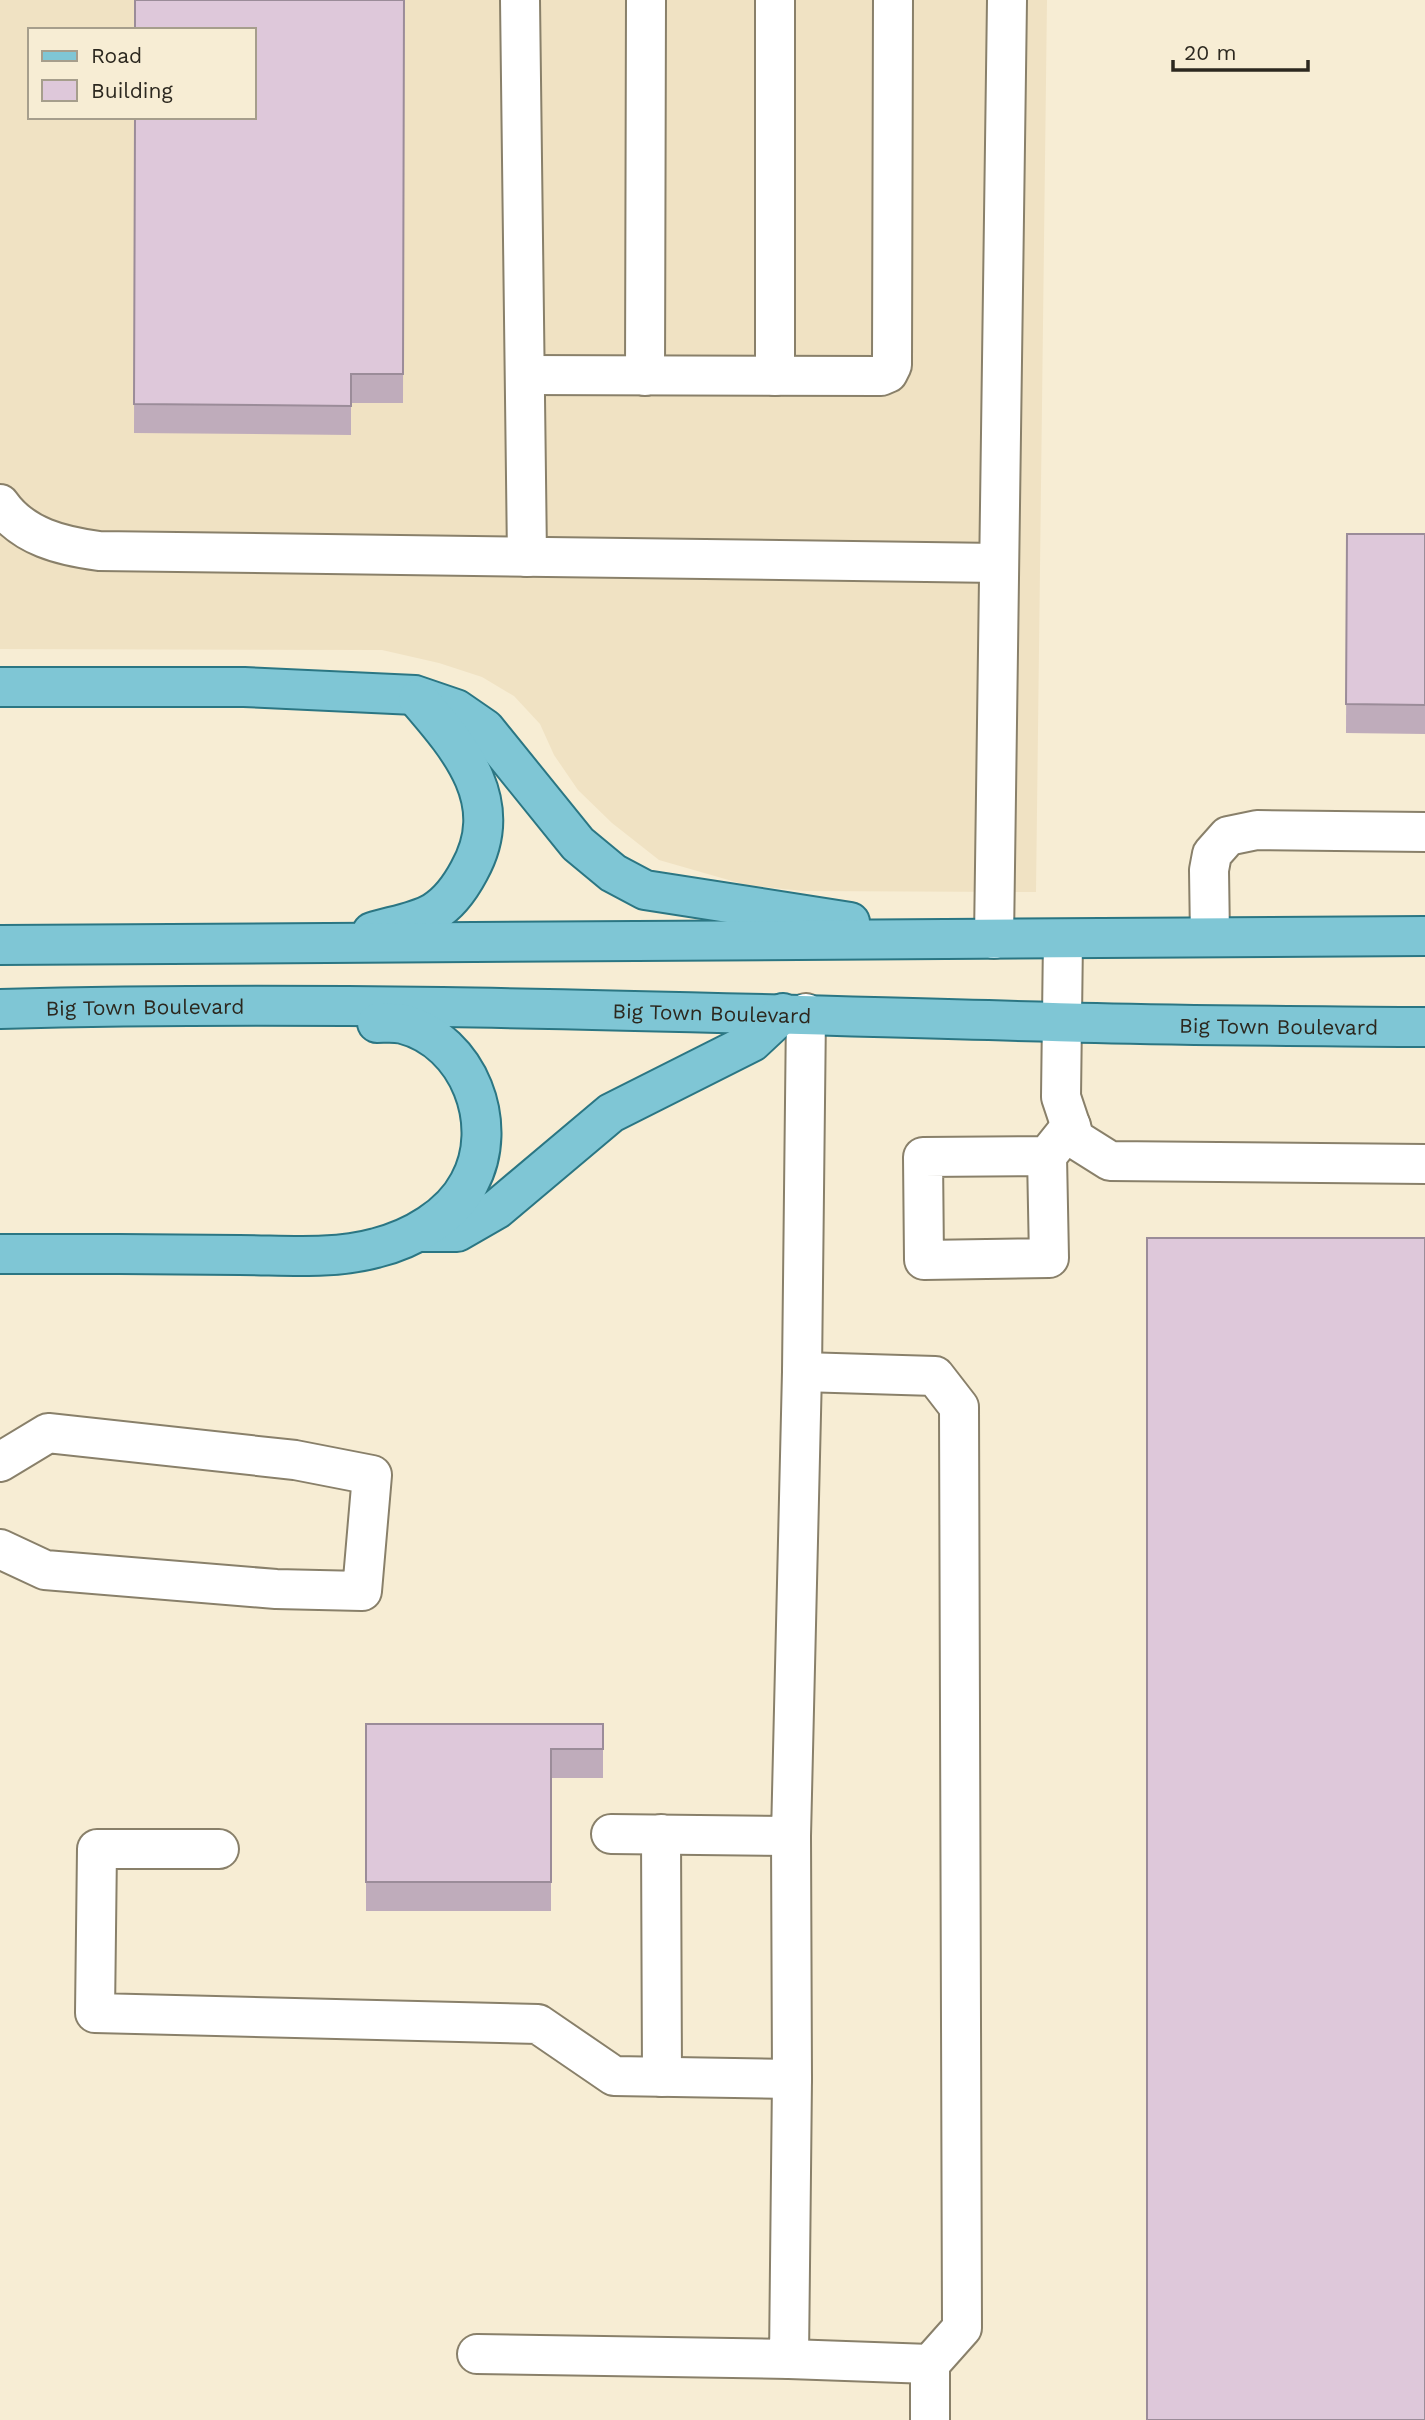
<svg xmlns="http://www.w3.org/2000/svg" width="1425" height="2420" font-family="'Work Sans',sans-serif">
<rect width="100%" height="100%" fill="#f7edd4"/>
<!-- built -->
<path fill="#f0e2c3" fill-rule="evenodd" d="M0,0H1047L1036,892L803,891L746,885L659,860L612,823L578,790L554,755L540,724L514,696L482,677L439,663L382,650L0,649ZM30,30H254V117H30Z"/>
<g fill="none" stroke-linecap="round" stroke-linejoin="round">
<!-- minor casing -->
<g stroke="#89806a" stroke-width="42">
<g id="minor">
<path d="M520,0L527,557"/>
<path d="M775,0V376"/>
<path d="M525,375L881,376L888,373L892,365L893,0"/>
<path d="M645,376L646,0"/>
<path d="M0,504C23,537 62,546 99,551L999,563"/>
<path d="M1210,937L1209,870L1212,854L1228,836L1257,830L1425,832"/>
<path d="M994,939L1007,0"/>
<path d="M1063,939L1061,1097L1075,1139L1110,1161L1425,1164"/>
<path d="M1047,1156L1049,1258L924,1260L923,1157L1047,1156L1071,1126"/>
<path d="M0,1462L48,1433L295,1460L372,1475L362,1591L276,1589L45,1570L0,1549"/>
<path d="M611,1834L791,1836L802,1372L806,1013"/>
<path d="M661,1834L662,2077"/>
<path d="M219,1849H97L95,2013L538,2024L614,2076L792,2079L791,1836"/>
<path d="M477,2354L789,2359L792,2079"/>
<path d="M789,2359L930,2364L962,2328L959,1407L935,1376L802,1372"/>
<path d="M930,2420V2364"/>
</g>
</g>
<!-- major casing -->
<g stroke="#2b7683" stroke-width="42">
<g id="major">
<path d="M0,687H244L415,695L456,709L485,729L578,844L613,873L645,890L850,922"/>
<path d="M372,932C391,926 418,922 434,912C449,903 461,886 469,871C507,803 462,750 418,699"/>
<path d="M0,945L1425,936"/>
<path id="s1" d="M0,1009C365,999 731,1014 1096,1023C1205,1026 1315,1026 1425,1027"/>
<path d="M423,1232H457L497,1209L611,1113L752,1042L783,1013"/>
<path d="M0,1254C80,1254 159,1254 239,1255C283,1255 333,1260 376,1248C412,1239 451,1217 469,1183C501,1125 469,1041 403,1024C395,1022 385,1023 377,1023"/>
</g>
</g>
<!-- minor -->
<use href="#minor" stroke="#fff" stroke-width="38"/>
<!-- major -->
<use href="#major" stroke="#7fc6d5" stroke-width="38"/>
</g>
<!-- wall -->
<g fill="#bfacbb">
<path d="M404,0L403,403H351V435L134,433L135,117Z"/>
<path d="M1347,534H1425V734L1346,733Z"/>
<path d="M366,1724H603V1778H551V1911H366Z"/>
</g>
<!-- building -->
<g fill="#dec8da" stroke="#9b8c99" stroke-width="2">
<path d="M135,0H404L403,374H351V406L134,404L135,117H254V30H135Z"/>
<path d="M1347,534H1425V705L1346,704Z"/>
<rect x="1147" y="1238" width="278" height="1182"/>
<path d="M366,1724H603V1749H551V1882H366Z"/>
</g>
<g text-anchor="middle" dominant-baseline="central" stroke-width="7" stroke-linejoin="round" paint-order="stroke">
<!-- street labels -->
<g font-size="21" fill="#2c281f" stroke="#f7edd4">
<text stroke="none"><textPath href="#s1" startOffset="145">Big Town Boulevard</textPath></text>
<text stroke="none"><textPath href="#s1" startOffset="712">Big Town Boulevard</textPath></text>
<text stroke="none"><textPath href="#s1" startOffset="1279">Big Town Boulevard</textPath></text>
</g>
</g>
<!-- legend -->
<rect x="28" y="28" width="228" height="91" fill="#f7edd4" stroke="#a69e8c" stroke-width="2"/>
<rect x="42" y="51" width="35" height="10" fill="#7fc6d5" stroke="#a69e8c" stroke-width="2"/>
<text x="91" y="63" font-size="21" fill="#2c281f">Road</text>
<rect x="42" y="80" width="35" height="21" fill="#dec8da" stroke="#a69e8c" stroke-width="2"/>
<text x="91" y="98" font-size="21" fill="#2c281f">Building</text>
<!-- scale -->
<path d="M1173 60v10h135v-10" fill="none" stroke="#2c281f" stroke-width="3.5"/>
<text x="1184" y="60" font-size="21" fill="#2c281f" stroke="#f7edd4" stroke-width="5" paint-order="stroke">20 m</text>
</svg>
